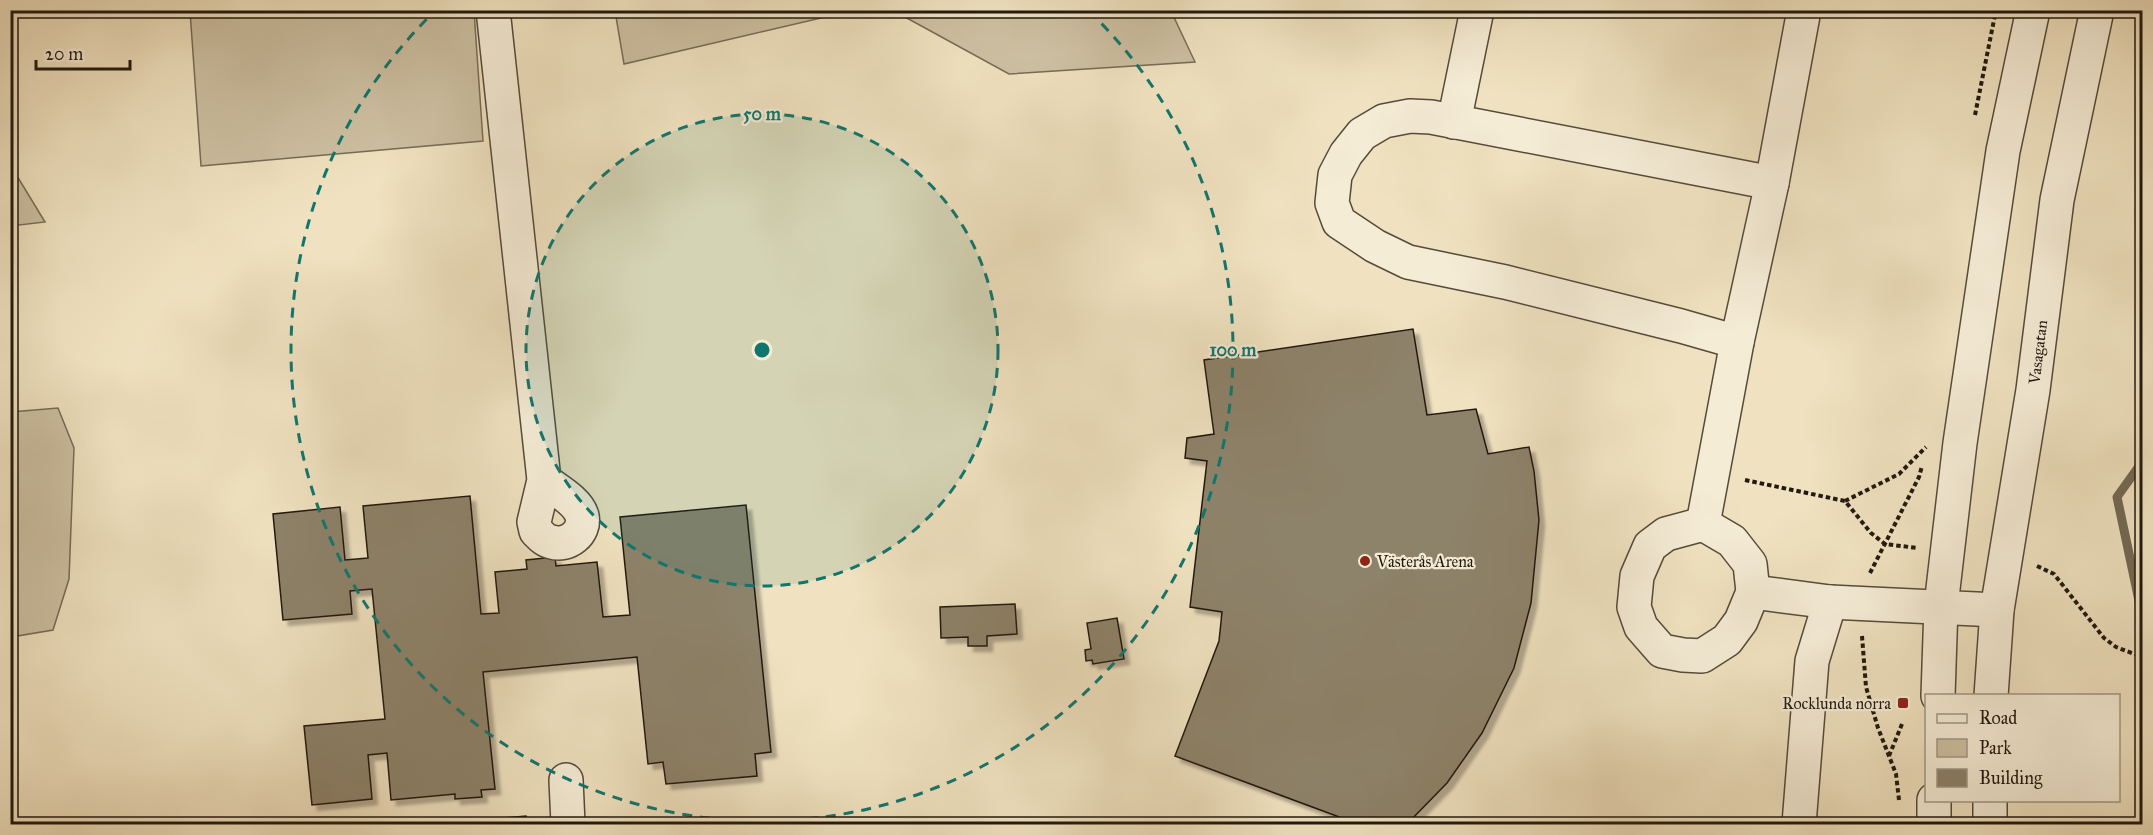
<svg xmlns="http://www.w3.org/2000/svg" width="2153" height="835" font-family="'IM FELL Great Primer',serif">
<defs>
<filter id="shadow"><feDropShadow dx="5.5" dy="5.5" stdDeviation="1.5" flood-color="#0004"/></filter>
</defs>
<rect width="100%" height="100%" fill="#f0e2c0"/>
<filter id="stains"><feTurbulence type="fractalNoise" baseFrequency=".00333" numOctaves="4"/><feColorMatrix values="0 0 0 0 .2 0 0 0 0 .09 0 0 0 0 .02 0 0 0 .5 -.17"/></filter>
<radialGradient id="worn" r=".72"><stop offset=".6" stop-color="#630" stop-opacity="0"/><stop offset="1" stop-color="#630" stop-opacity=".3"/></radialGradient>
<!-- green -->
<g fill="#cdc0a2" stroke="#776c58" stroke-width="1.5">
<path d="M190,11H474L483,141L201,166Z"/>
<path d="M615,11V10L851,11L624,64Z"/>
<path d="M894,11H1171L1195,62L1009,74Z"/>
<path d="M10,166H11L45,222L11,226Z"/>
<path d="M58,408L74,448L69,579L53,630L11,637V412Z"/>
</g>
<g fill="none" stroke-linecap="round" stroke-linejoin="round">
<!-- stream -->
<path stroke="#736955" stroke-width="9" d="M2141,610L2117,497L2142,462"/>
</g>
<!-- building -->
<g fill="#8d826b" stroke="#21190f" stroke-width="1.5" filter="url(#shadow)">
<path d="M1413,329L1427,415L1476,409L1488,454L1529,447L1534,471L1539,520L1531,603L1514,668L1482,733L1447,783L1407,824H1358L1175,756L1219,641L1222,612L1190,607L1207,461L1185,458L1187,438L1214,434L1204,360Z"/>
<path d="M470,496L481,614L499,613L495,572L527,569L526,560L555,557L556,566L597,562L603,617L630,615L620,517L746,505L771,752L755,754L757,776L666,784L663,762L648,764L637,657L483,672L495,789L481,790L482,797L455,799V794L391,800L387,753L368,755L372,799L312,805L304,726L385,719L372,589L350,591L352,614L283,620L273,514L340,507L345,560L368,558L363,506Z"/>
<path d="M1015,604L1017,634L987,636V646H968V637L941,638L940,607Z"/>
<path d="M1117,618L1124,659L1093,664L1092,660L1086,661L1085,650L1091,649L1087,623Z"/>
<path d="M526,816L527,824H437Z"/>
</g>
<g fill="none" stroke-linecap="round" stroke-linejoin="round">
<!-- minor casing -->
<g stroke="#554b3b" stroke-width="36">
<g id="minor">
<path d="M493,10L544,480L534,522L536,531C541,536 545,541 552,542C567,547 586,533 582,516C578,501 555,489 544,480"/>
<path d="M1454,122L1477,10"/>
<path d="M1737,342L1681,326L1505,282L1408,262L1375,246L1339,222L1332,203L1335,175L1346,154L1362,134L1384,121L1410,116L1431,117L1772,183"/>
<path d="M1703,524L1737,342L1772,183L1804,10"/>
<path d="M1703,524L1732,541L1750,564L1753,592L1741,621L1727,640L1702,656L1683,655L1662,651L1641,627L1634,607L1637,576L1650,546L1666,534Z"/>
<path d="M1753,592L1830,602L1997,610"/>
<path d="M1938,696L1941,606L1960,443L2003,151L2033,10"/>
<path d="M1991,696L1997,610L2033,390L2057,200L2097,10"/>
<path d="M566,780L568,824"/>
<path d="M1799,824L1812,661L1830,602"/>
<path d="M1934,824V800"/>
<path d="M1990,824V800"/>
</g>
</g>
<!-- path -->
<g stroke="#21190f" stroke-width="4" stroke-dasharray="4.5 3" stroke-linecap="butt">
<path d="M1975,115L1996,10"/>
<path d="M1745,480L1845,501L1871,533L1885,544L1917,548"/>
<path d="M1845,501L1899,474L1926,447"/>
<path d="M2037,566L2054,574L2104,638L2116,647L2142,657"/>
<path d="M1870,573L1919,477L1922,466"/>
<path d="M1862,636L1866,687L1878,728L1896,774L1899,800"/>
<path d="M1889,756L1902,724"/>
</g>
<!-- minor -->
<use href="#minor" stroke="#f5ecd6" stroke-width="33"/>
</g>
<!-- distance rings -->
<circle cx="762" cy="350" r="236" fill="#0f766e" fill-opacity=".12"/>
<g fill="none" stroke="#0f766e" stroke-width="3" stroke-dasharray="10 8">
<circle cx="762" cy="350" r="236"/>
<path d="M1089 11A471 471 0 1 1 435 11"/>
</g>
<!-- markers -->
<g fill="#8f2418" stroke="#f5ecd6" stroke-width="2">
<circle cx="1365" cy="561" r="6"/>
<rect x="1897" y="697" width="12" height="12" rx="3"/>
</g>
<g text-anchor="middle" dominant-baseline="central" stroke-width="4.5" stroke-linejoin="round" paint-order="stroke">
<!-- street labels -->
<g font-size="16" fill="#21190f" stroke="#f5ecd6">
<text transform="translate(2038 352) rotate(-83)">Vasagatan</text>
</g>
<!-- poi labels -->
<g font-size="16" fill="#21190f" stroke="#f5ecd6" text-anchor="start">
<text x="1377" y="561">Västerås Arena</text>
<text x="1891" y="703" text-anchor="end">Rocklunda norra</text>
</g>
</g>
<circle cx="762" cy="350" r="9" fill="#0f766e" stroke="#f5ecd6" stroke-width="3"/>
<g font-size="18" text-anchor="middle" font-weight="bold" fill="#0f766e" stroke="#f5ecd6" stroke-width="4.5" stroke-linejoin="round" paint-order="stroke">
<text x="762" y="120">50 m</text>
<text x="1233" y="356">100 m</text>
</g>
<!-- margin -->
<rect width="2153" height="835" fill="none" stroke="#f0e2c0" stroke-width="36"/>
<rect x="12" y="12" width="2129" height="811" fill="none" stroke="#21190f" stroke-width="3"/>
<rect x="18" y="18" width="2117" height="799" fill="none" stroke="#21190f" stroke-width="1.5"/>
<!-- legend -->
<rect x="1925" y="694" width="195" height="108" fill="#f5ecd6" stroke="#a09886" stroke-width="1.5"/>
<rect x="1937" y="714" width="30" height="9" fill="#f5ecd6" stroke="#a09886" stroke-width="1.5"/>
<text x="1979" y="724" font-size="18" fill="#21190f">Road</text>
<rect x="1937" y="739" width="30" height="18" fill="#cdc0a2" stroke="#a09886" stroke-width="1.5"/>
<text x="1979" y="754" font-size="18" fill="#21190f">Park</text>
<rect x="1937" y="769" width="30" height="18" fill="#8d826b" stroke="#a09886" stroke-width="1.5"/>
<text x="1979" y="784" font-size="18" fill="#21190f">Building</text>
<!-- scale -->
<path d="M36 60v9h94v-9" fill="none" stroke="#21190f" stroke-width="3"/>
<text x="45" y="60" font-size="18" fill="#21190f" stroke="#f5ecd6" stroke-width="4.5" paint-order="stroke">20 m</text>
<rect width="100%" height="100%" filter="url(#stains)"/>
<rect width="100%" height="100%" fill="url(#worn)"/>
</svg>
